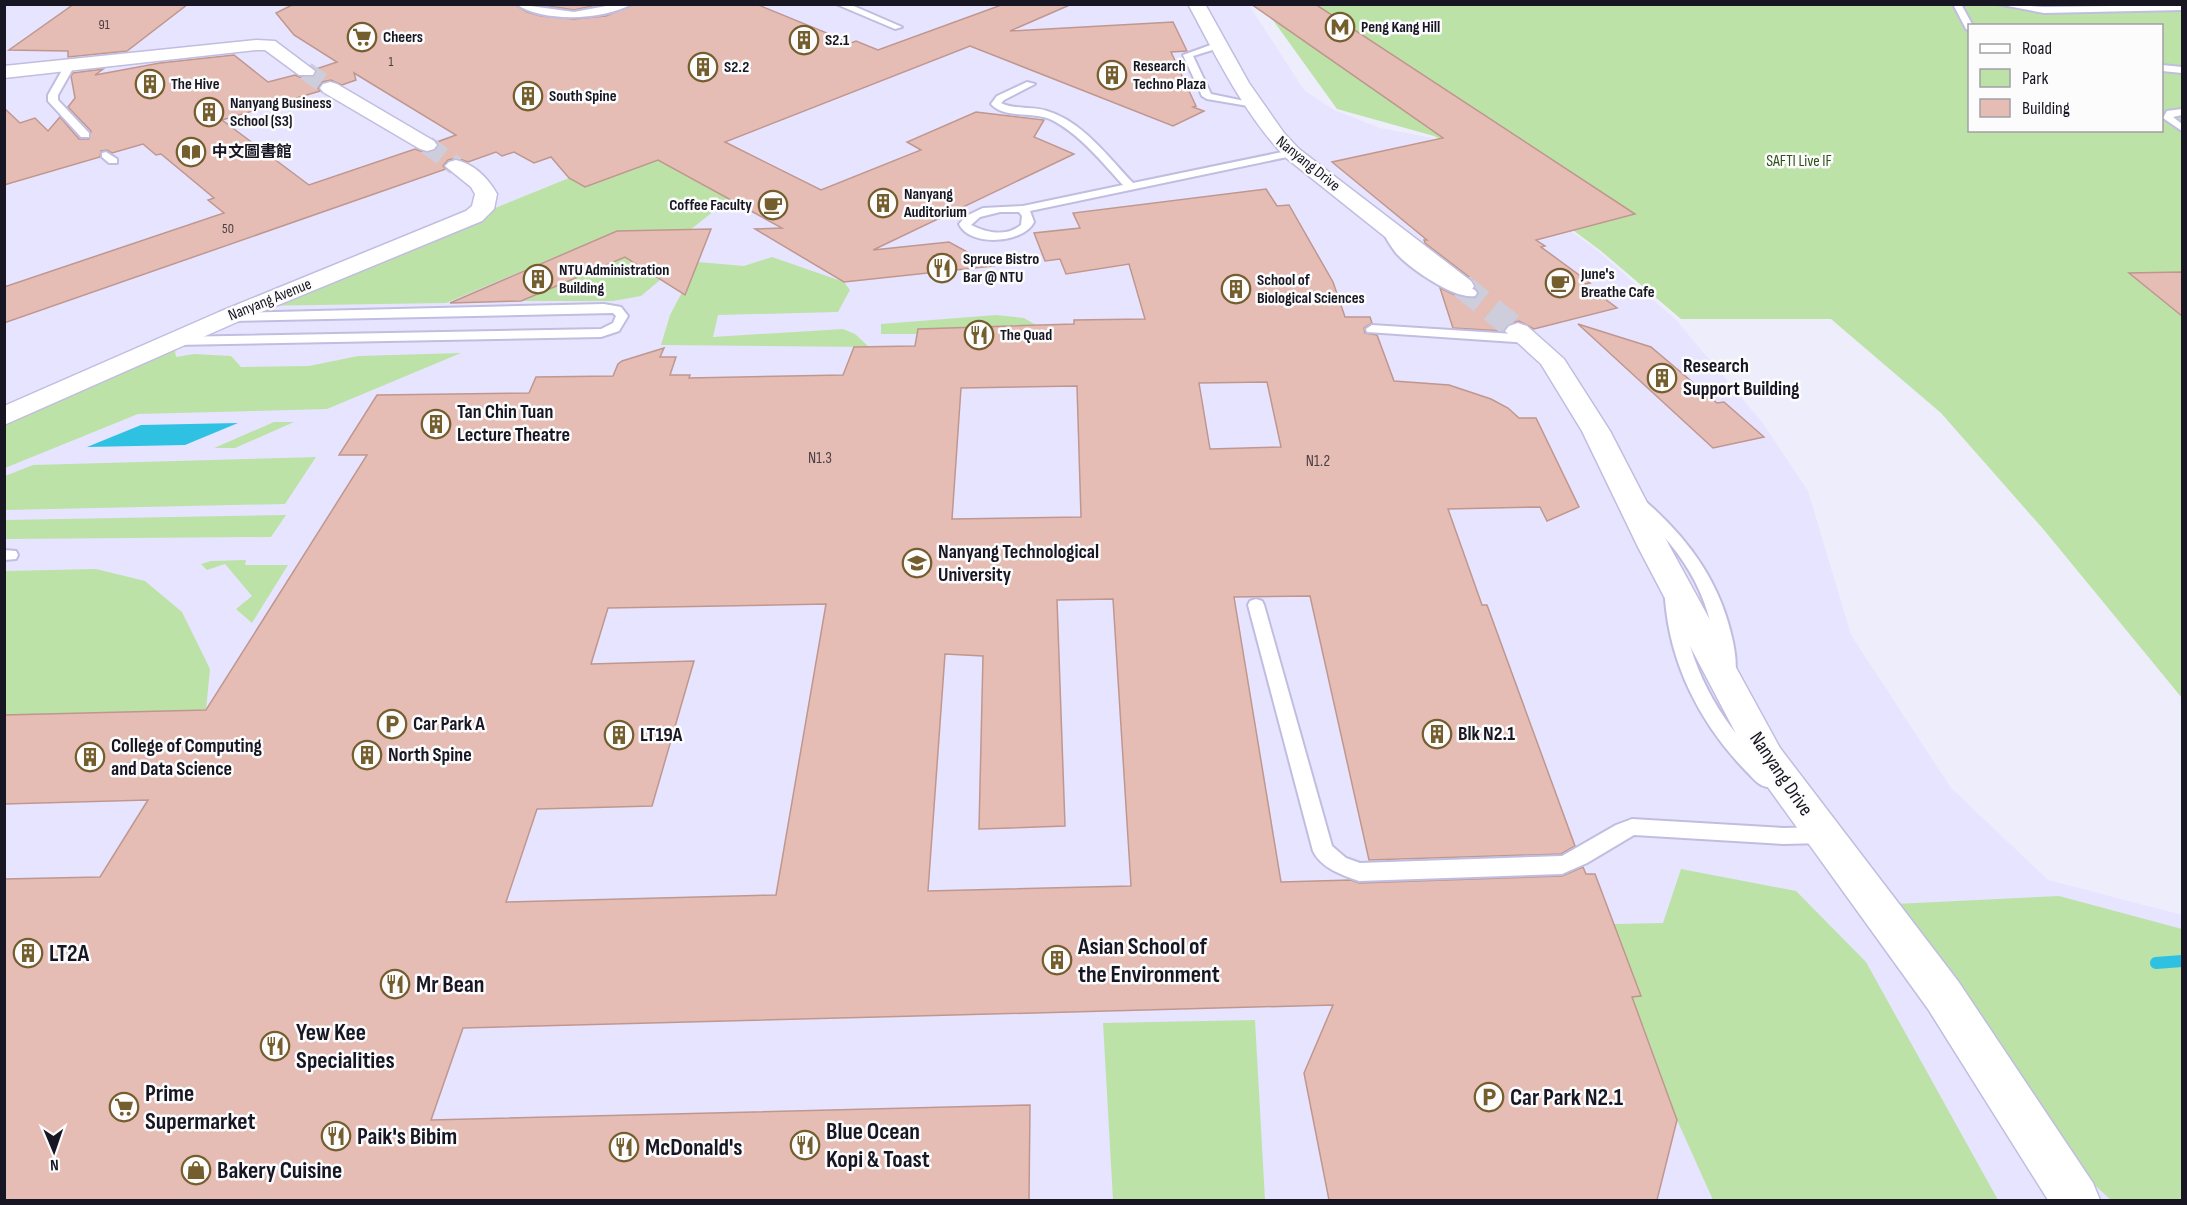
<svg xmlns="http://www.w3.org/2000/svg" width="2187" height="1205" font-family="'Sofia Sans Condensed','Noto Sans SC',sans-serif">
<rect width="100%" height="100%" fill="#eeedfb"/>
<!-- built -->
<path fill="#e7e4ff" d="M5,5H1249L1304,90L1334,110L1380,128L1433,138L1486,170L1597,250L1676,320L1762,422L1808,491L1851,635L1951,788L2048,880L2182,915V1200H5Z"/>
<!-- green -->
<g fill="#bde2a7" fill-rule="evenodd">
<path d="M1262,5H2182V698L2044,530L1941,413L1831,319H1681L1601,251L1492,170L1434,136L1337,109ZM1970,26H2162V130H1970Z"/>
<path d="M658,160L729,199L690,230L617,231L446,303L254,306L569,178L585,187Z"/>
<path d="M625,257L660,280L641,296L613,301H521Z"/>
<path d="M772,257L844,282L850,290L838,312L718,315L713,337L843,329L855,334L869,347L661,345L670,315L698,262L744,266Z"/>
<path d="M996,315L1024,318L1036,325L918,329L917,334H881V324Z"/>
<path d="M169,351H175L176,357L194,354L231,356L241,367L309,366L358,356L461,353L327,409L138,414L5,468L4,425Z"/>
<path d="M274,422H294L235,448H214Z"/>
<path d="M316,457L285,504L5,510V476L33,465Z"/>
<path d="M286,515L271,537L5,539V520Z"/>
<path d="M246,560L245,565H288L252,623L236,609L252,596L225,564L207,570L201,564L211,561Z"/>
<path d="M96,569L145,581L182,612L210,669L206,710L5,715V571Z"/>
<path d="M1681,869L1796,891L1866,962L1998,1200H1713L1677,1120L1643,1025L1502,1030L1520,1000L1641,996L1614,924L1663,923Z"/>
<path d="M2059,896L2182,929V1200H2111L2089,1180L1895,904Z"/>
<path d="M1255,1020L1265,1200H1113L1103,1023Z"/>
</g>
<!-- water -->
<path fill="#2fc1e2" d="M238,423L185,445L87,447L141,425Z"/>
<g fill="none" stroke-linecap="round" stroke-linejoin="round">
<!-- stream -->
<path stroke="#2fc1e2" stroke-width="12" d="M2156,963L2182,961"/>
</g>
<!-- building -->
<g fill="#e6bdb4" stroke="#bf978f" stroke-width="1.5" fill-rule="evenodd">
<path d="M74,4H188L127,51L68,57V51L9,50Z"/>
<path d="M294,4H514L527,12L541,16L574,19L606,16L634,4H756L851,43L856,41L878,50L1004,4H1072L1010,31L1173,22L1187,51L1171,52L1196,106L1193,107L1204,111L1173,126L970,46L725,142L821,190L921,150L907,142L976,112L1044,120L1034,137L1074,154L873,250L949,242L993,266L844,282L755,229L782,228L658,160L585,187L569,178L551,157L534,163L514,152L502,156L496,152L468,162L457,158L448,160L443,166L446,169L4,323V287L224,213L208,200L214,198L161,154L156,155L143,144L112,153L107,150L101,151L100,157L4,185V108L20,123L35,118L48,131L60,117L79,139H89L91,131L68,107L75,98L71,76L73,73L103,69L95,75L160,63L234,55L268,82L295,75L299,77H313L317,72L316,69L337,62L294,35L276,13ZM354,73L456,135L437,142L439,145L435,151L426,153L415,149L309,185L222,120L320,91L318,88L322,82L331,80L342,85L356,80Z"/>
<path d="M536,4H602L574,10Z"/>
<path d="M1251,4H1315L1635,214L1536,240L1545,246L1541,247L1590,283L1585,284L1617,308L1534,329L1519,321L1508,324L1503,331L1453,328L1440,288L1455,295L1475,298L1479,292L1473,280L1425,243L1424,240H1427L1332,162L1443,138Z"/>
<path d="M1266,189L1277,206L1289,205L1333,282L1345,317H1370L1372,323L1364,328L1365,333L1377,335L1394,381L1449,385L1491,399L1508,408L1519,418H1536L1579,507L1547,521L1540,507L1448,509L1482,605H1487L1575,846L1561,854L1369,860L1310,596L1234,597L1281,882L1351,880L1359,883L1562,876L1583,867L1586,874H1595L1641,996L1632,997L1677,1120L1657,1200H1329L1304,1073L1333,1005L463,1028L431,1120L1030,1105L1029,1200H4V879L100,877L148,800L4,804V715L206,710L367,455H339L377,395L529,393L536,377L613,376L618,364L622,361L664,348L660,357H676L670,375H690L689,378L843,375L854,347L915,346L918,329L1074,324V320L1145,319L1129,264L1066,274L1060,259L1045,261L1034,233L1080,228L1073,213ZM1267,382L1281,447L1210,449L1199,383ZM1077,386L1081,517L952,519L961,388ZM1113,599L1131,886L928,891L945,654L983,656L979,829L1065,826L1057,600ZM826,604L776,895L506,902L537,809L652,806L694,661L591,664L608,608Z"/>
<path d="M711,229L685,295L625,257L521,301L450,303L617,231Z"/>
<path d="M2182,272V316L2129,273Z"/>
<path d="M1578,324L1651,347L1717,403L1724,402L1764,437L1713,448Z"/>
</g>
<g fill="none" stroke-linecap="round" stroke-linejoin="round">
<!-- street-tunnel-far1 -->
<g stroke="#cecddb" stroke-width="19" stroke-dasharray="19 10" stroke-linecap="butt">
<path d="M306,71L330,88"/>
<path d="M427,145L456,166"/>
</g>
<!-- street-tunnel -->
<path stroke="#cecddb" stroke-width="25" stroke-dasharray="25 13" stroke-linecap="butt" d="M1462,286L1518,331"/>
<!-- lane casing -->
<g stroke="#c0bde0" stroke-width="4">
<g id="lane">
<path d="M516,4L574,12L617,4H632C603,20 544,23 516,4Z"/>
<path d="M836,4H849L902,27L895,29Z"/>
<path d="M1953,4H1961L1973,26H1970V31L1966,29Z"/>
<path d="M1997,4L2044,7L2182,5V10L2044,13Z"/>
<path d="M1219,42L1223,45L1222,47L1193,56L1211,94L1254,103V107L1207,99L1202,96L1183,55Z"/>
<path d="M70,62L75,65L58,95V100L89,133V137H81L48,101V95L65,65Z"/>
<path d="M2162,65L2182,67V73L2162,71Z"/>
<path d="M1027,82L1035,84L1004,100L1001,103C1014,110 1033,106 1047,111C1082,121 1109,158 1133,183L1292,150L1297,153L1292,156L1030,211L1034,222C1023,244 969,247 959,224L966,216L983,208L1023,206L1123,185C1102,162 1081,136 1054,121C1035,110 1005,120 991,104L997,96ZM1000,212H1019L1022,216L1021,225C1006,237 987,233 971,225L980,217Z"/>
<path d="M2182,109V115L2173,117L2182,124V131L2163,118L2167,111Z"/>
<path d="M106,152L117,159V163H109L102,157V153Z"/>
<path d="M1387,225L1391,226C1413,262 1436,275 1475,290L1477,293L1475,296C1455,300 1409,268 1396,253C1390,245 1385,237 1381,228Z"/>
<path d="M604,304L621,307L628,316L619,331L601,337L173,345L167,341L173,337L601,329L613,323L616,316L613,313L229,321L223,317L229,313Z"/>
<path d="M1372,325L1528,335L1534,339L1528,343L1367,332L1366,329Z"/>
<path d="M1639,498L1644,500C1689,539 1721,583 1733,642C1735,653 1738,669 1733,679L1727,681L1721,679L1718,674C1714,600 1688,556 1634,506L1631,503L1634,500Z"/>
<path d="M4,550L16,551L18,555L16,559L4,560Z"/>
<path d="M1673,593L1679,595L1681,599C1688,670 1723,728 1776,776L1778,781L1776,786C1762,791 1755,780 1746,771C1700,724 1670,664 1665,599L1667,595Z"/>
<path d="M1256,599L1262,601L1264,605L1332,846L1346,858L1360,863L1562,856L1616,825L1632,819L1784,828L1823,827L1830,829L1833,835L1830,841L1823,843L1784,844L1634,835L1587,863L1562,874L1359,881C1342,875 1321,868 1313,851L1248,605L1250,601Z"/>
</g>
</g>
<!-- street casing -->
<g stroke="#c0bde0" stroke-width="3">
<g id="street">
<path d="M1188,4H1205L1249,83L1284,133L1299,149L1471,281L1474,286L1471,291L1462,293L1453,291L1285,157C1243,112 1217,58 1188,4Z"/>
<path d="M257,40L275,41L315,71L313,75H299L265,50H257L4,78V66Z"/>
<path d="M330,82L337,84L434,141L437,145L434,149L427,151L420,149L323,92L320,88L323,84Z"/>
<path d="M456,160C474,164 488,178 497,194L494,209L482,221L237,322L4,425V406L219,312L466,211L472,206L475,194L471,187L445,166L449,162Z"/>
<path d="M1518,323L1527,326L1564,359L1610,431L1670,547L1780,748L1958,981L2093,1183L2100,1200H2048L1928,1009L1754,768L1638,547L1582,431L1541,364L1505,331L1509,326Z"/>
</g>
</g>
<!-- lane -->
<use href="#lane" fill="#fff" fill-rule="evenodd"/>
<!-- street -->
<use href="#street" fill="#fff" fill-rule="evenodd"/>
</g>
<!-- icons -->
<defs>
<g id="metro-ring" transform="scale(1.5)"><circle r="9.5" fill="#fcfcfc" stroke="#755e2e" stroke-width="1.5"/><path d="M-5.5 5V-5H-3L0 0L3-5H5.5V5H3V-.5L0 4L-3-.5V5Z" fill="#755e2e"/></g>
<g id="supermarket-ring" transform="scale(1.5)"><circle r="9.5" fill="#fcfcfc" stroke="#755e2e" stroke-width="1.5"/><path d="M-6-5.5h2.5l.6 2H6L4.5 2H-2.5L-4.4-4H-6ZM-1.5 3.2a1.3 1.3 0 1 0 .1 0ZM3 3.2a1.3 1.3 0 1 0 .1 0Z" fill="#755e2e"/></g>
<g id="building-ring" transform="scale(1.5)"><circle r="9.5" fill="#fcfcfc" stroke="#755e2e" stroke-width="1.5"/><path d="M-4-6H4V6H1V3H-1V6H-4ZM-2.5-4.3h1.7v1.8h-1.7ZM.8-4.3h1.7v1.8H.8ZM-2.5-1h1.7V.8h-1.7ZM.8-1h1.7V.8H.8Z" fill="#755e2e"/></g>
<g id="library-ring" transform="scale(1.5)"><circle r="9.5" fill="#fcfcfc" stroke="#755e2e" stroke-width="1.5"/><path d="M-6-4Q-3-5.5-.7-3.5V5Q-3 3-6 4ZM6-4Q3-5.5 .7-3.5V5Q3 3 6 4Z" fill="#755e2e"/></g>
<g id="cafe-ring" transform="scale(1.5)"><circle r="9.5" fill="#fcfcfc" stroke="#755e2e" stroke-width="1.5"/><path d="M-5.5-4.5H6V0H3Q3 3.5 0 3.5H-2.5Q-5.5 3.5-5.5 0ZM3-3.2v2h1.7v-2ZM-6 4.5H4V6H-6Z" fill="#755e2e"/></g>
<g id="restaurant-ring" transform="scale(1.5)"><circle r="9.5" fill="#fcfcfc" stroke="#755e2e" stroke-width="1.5"/><path d="M-5-6h1v4h1v-4h1v4h1v-4h1v5L-1.5 .5V6h-2V.5L-5-1ZM5-6V6H3V1.5H1.5Q1.5-4 5-6Z" fill="#755e2e"/></g>
<g id="university-ring" transform="scale(1.5)"><circle r="9.5" fill="#fcfcfc" stroke="#755e2e" stroke-width="1.5"/><path d="M0-5L7-2L0 1L-7-2ZM-4 1L0 2.5L4 1V4Q0 6-4 4Z" fill="#755e2e"/></g>
<g id="parking-ring" transform="scale(1.5)"><circle r="9.5" fill="#fcfcfc" stroke="#755e2e" stroke-width="1.5"/><path d="M-3.5-5.5H1a3.5 3.5 0 0 1 0 7H-1V5.5H-3.5ZM-1-3.4V-.6H.8a1.4 1.4 0 0 0 0-2.8Z" fill="#755e2e"/></g>
<g id="shop-ring" transform="scale(1.5)"><circle r="9.5" fill="#fcfcfc" stroke="#755e2e" stroke-width="1.5"/><path d="M-5-2.5h2.3a2.7 3.5 0 0 1 5.4 0H5L5.5 6h-11ZM-1.5-2.5h3a1.5 2.3 0 0 0-3 0Z" fill="#755e2e"/></g>
</defs>
<g fill-rule="evenodd">
<use href="#metro-ring" x="1340" y="27"/>
<use href="#supermarket-ring" x="362" y="37"/>
<use href="#building-ring" x="804" y="40"/>
<use href="#building-ring" x="703" y="67"/>
<use href="#building-ring" x="1112" y="75"/>
<use href="#building-ring" x="150" y="84"/>
<use href="#building-ring" x="528" y="96"/>
<use href="#building-ring" x="209" y="112"/>
<use href="#library-ring" x="191" y="152"/>
<use href="#building-ring" x="883" y="203"/>
<use href="#cafe-ring" x="773" y="205"/>
<use href="#restaurant-ring" x="942" y="268"/>
<use href="#building-ring" x="538" y="279"/>
<use href="#cafe-ring" x="1560" y="283"/>
<use href="#building-ring" x="1236" y="289"/>
<use href="#restaurant-ring" x="979" y="335"/>
<use href="#building-ring" x="1662" y="378"/>
<use href="#building-ring" x="436" y="424"/>
<use href="#university-ring" x="917" y="563"/>
<use href="#parking-ring" x="392" y="724"/>
<use href="#building-ring" x="1437" y="734"/>
<use href="#building-ring" x="619" y="735"/>
<use href="#building-ring" x="367" y="755"/>
<use href="#building-ring" x="90" y="757"/>
<use href="#building-ring" x="28" y="953"/>
<use href="#building-ring" x="1057" y="960"/>
<use href="#restaurant-ring" x="395" y="984"/>
<use href="#restaurant-ring" x="275" y="1046"/>
<use href="#parking-ring" x="1489" y="1097"/>
<use href="#supermarket-ring" x="124" y="1107"/>
<use href="#restaurant-ring" x="336" y="1136"/>
<use href="#restaurant-ring" x="805" y="1145"/>
<use href="#restaurant-ring" x="624" y="1147"/>
<use href="#shop-ring" x="196" y="1170"/>
</g>
<g text-anchor="middle" dominant-baseline="central" stroke-width="5" stroke-linejoin="round" paint-order="stroke">
<!-- far-number labels -->
<g font-size="14" fill="#4c4047">
<text x="104" y="24">91</text>
<text x="391" y="61">1</text>
<text x="228" y="228">50</text>
</g>
<!-- far-poi labels -->
<g font-size="16" font-weight="bold" fill="#181623" stroke="#fcfcfc" text-anchor="start">
<text x="1361" y="27">Peng Kang Hill</text>
<text x="383" y="37">Cheers</text>
<text x="825" y="40">S2.1</text>
<text x="1133" y="66">Research<tspan x="1133" dy="18">Techno Plaza</tspan></text>
<text x="724" y="67">S2.2</text>
<text x="171" y="84">The Hive</text>
<text x="549" y="96">South Spine</text>
<text x="230" y="103">Nanyang Business<tspan x="230" dy="18">School (S3)</tspan></text>
<text x="212" y="152">中文圖書館</text>
<text x="904" y="194">Nanyang<tspan x="904" dy="18">Auditorium</tspan></text>
<text x="752" y="205" text-anchor="end">Coffee Faculty</text>
<text x="963" y="259">Spruce Bistro<tspan x="963" dy="18">Bar @ NTU</tspan></text>
<text x="559" y="270">NTU Administration<tspan x="559" dy="18">Building</tspan></text>
<text x="1581" y="274">June's<tspan x="1581" dy="18">Breathe Cafe</tspan></text>
<text x="1257" y="280">School of<tspan x="1257" dy="18">Biological Sciences</tspan></text>
<text x="1000" y="335">The Quad</text>
</g>
<!-- far-park labels -->
<g font-size="16" fill="#305117" stroke="#fcfcfc">
<text x="1799" y="161">SAFTI Live IF</text>
</g>
<!-- far-street labels -->
<g font-size="16" fill="#181623" stroke="#fcfcfc">
<text transform="translate(1308 164) rotate(39)">Nanyang Drive</text>
<text transform="translate(270 300) rotate(-22)">Nanyang Avenue</text>
</g>
<!-- number labels -->
<g font-size="16" fill="#4c4047">
<text x="820" y="458">N1.3</text>
<text x="1318" y="461">N1.2</text>
</g>
<!-- poi labels -->
<g font-size="20" font-weight="bold" fill="#181623" stroke="#fcfcfc" text-anchor="start">
<text x="1683" y="366">Research<tspan x="1683" dy="23">Support Building</tspan></text>
<text x="457" y="412">Tan Chin Tuan<tspan x="457" dy="23">Lecture Theatre</tspan></text>
<text x="938" y="552">Nanyang Technological<tspan x="938" dy="23">University</tspan></text>
<text x="413" y="724">Car Park A</text>
<text x="1458" y="734">Blk N2.1</text>
<text x="640" y="735">LT19A</text>
<text x="111" y="746">College of Computing<tspan x="111" dy="23">and Data Science</tspan></text>
<text x="388" y="755">North Spine</text>
</g>
<!-- street labels -->
<g font-size="20" fill="#181623" stroke="#fcfcfc">
<text transform="translate(1781 774) rotate(56)">Nanyang Drive</text>
</g>
<!-- near-poi labels -->
<g font-size="24" font-weight="bold" fill="#181623" stroke="#fcfcfc" text-anchor="start">
<text x="1078" y="946">Asian School of<tspan x="1078" dy="28">the Environment</tspan></text>
<text x="49" y="953">LT2A</text>
<text x="416" y="984">Mr Bean</text>
<text x="296" y="1032">Yew Kee<tspan x="296" dy="28">Specialities</tspan></text>
<text x="145" y="1093">Prime<tspan x="145" dy="28">Supermarket</tspan></text>
<text x="1510" y="1097">Car Park N2.1</text>
<text x="826" y="1131">Blue Ocean<tspan x="826" dy="28">Kopi &amp; Toast</tspan></text>
<text x="357" y="1136">Paik's Bibim</text>
<text x="645" y="1147">McDonald's</text>
<text x="217" y="1170">Bakery Cuisine</text>
</g>
</g>
<!-- border -->
<rect width="2187" height="1205" fill="none" stroke="#181623" stroke-width="12"/>
<!-- legend -->
<rect x="1968" y="24" width="195" height="108" fill="#fcfcfc" stroke="#a1a0a5" stroke-width="1.5"/>
<rect x="1980" y="44" width="30" height="9" fill="#ffffff" stroke="#a1a0a5" stroke-width="1.5"/>
<text x="2022" y="54" font-size="18" fill="#181623">Road</text>
<rect x="1980" y="69" width="30" height="18" fill="#bde2a7" stroke="#a1a0a5" stroke-width="1.5"/>
<text x="2022" y="84" font-size="18" fill="#181623">Park</text>
<rect x="1980" y="99" width="30" height="18" fill="#e6bdb4" stroke="#a1a0a5" stroke-width="1.5"/>
<text x="2022" y="114" font-size="18" fill="#181623">Building</text>
<!-- north arrow -->
<g transform="translate(54 1151) rotate(178)" stroke="#fcfcfc" stroke-width="4.5" paint-order="stroke">
<path d="M0-4.5L10 22L0 15L-10 22Z" fill="#181623"/>
<text y="-9" font-size="16" font-weight="bold" text-anchor="middle" fill="#181623">N</text>
</g>
</svg>
